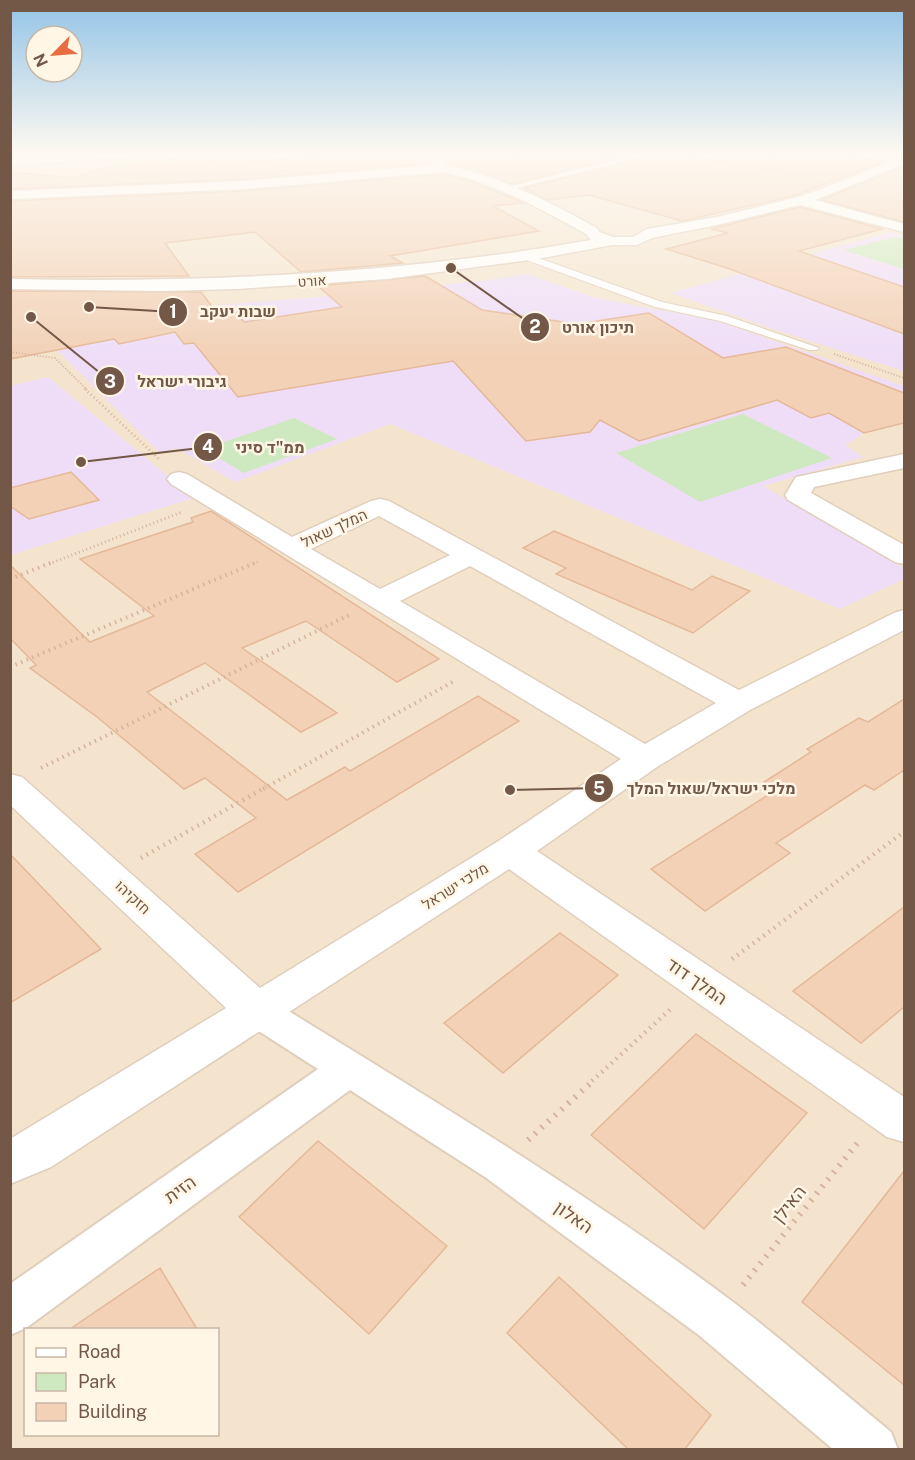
<svg xmlns="http://www.w3.org/2000/svg" width="915" height="1460" font-family="'Public Sans',Heebo,sans-serif">
<rect width="100%" height="100%" fill="#fcf2e0"/>
<!-- residential -->
<path fill="#f4e4ce" fill-rule="evenodd" d="M11,153H904V1449H11ZM26,1330H218V1434H26Z"/>
<!-- education -->
<g fill="#efddf8">
<path d="M891,232L904,236V371L785,333L671,293Z"/>
<path d="M527,274L596,298L717,321L904,386V408L845,445L863,457L763,486L904,568V579L840,609L390,424L235,482L176,448L160,453L58,351L95,343L143,311L320,297L488,280Z"/>
<path d="M48,377L174,481L200,496L11,555L10,386Z"/>
</g>
<!-- green -->
<g fill="#cee9bf">
<path d="M203,153H262L176,162L96,163Z"/>
<path d="M896,237L904,239V269L843,250Z"/>
<path d="M743,414L832,458L700,502L616,453Z"/>
<path d="M294,418L337,439L244,473L203,449Z"/>
</g>
<!-- building -->
<g fill="#f2d1b7" stroke="#e5b897" stroke-width="1.5">
<path d="M337,153H420V158L429,163L244,179L10,189V172L75,178L106,167L214,162L220,166Z"/>
<path d="M437,153H630V154L512,184L449,163Z"/>
<path d="M661,153H676L739,165L779,153H837L883,162L793,196L682,221L589,195L548,200L524,188Z"/>
<path d="M904,166V222L822,200Z"/>
<path d="M444,174L481,185L523,203L493,206L539,231L390,256L403,263L301,272L255,232L165,243L189,276L10,277V201L244,191Z"/>
<path d="M800,207L882,229L799,251L904,287V334L727,268L666,249L728,233L711,229Z"/>
<path d="M425,276L482,310L577,324L649,313L723,358L786,347L904,393V423L864,433L829,413L811,418L777,400L639,441L600,420L590,432L526,441L453,361L238,397L194,343L184,344L175,332L119,344L114,339L10,359V291L201,292L217,313L234,310L244,322L342,307L318,286Z"/>
<path d="M71,472L99,500L29,519L10,506V488Z"/>
<path d="M211,511L439,659L397,682L306,621L242,648L337,713L301,732L205,663L147,692L287,800L345,767L350,771L478,696L519,721L238,892L195,854L256,818L205,778L184,789L97,717L30,668L36,665L10,638V565L90,642L154,616L80,559L193,522L191,518Z"/>
<path d="M554,531L692,590L712,576L750,591L693,633L556,574L566,568L523,548Z"/>
<path d="M904,699V770L874,790L865,785L776,843L790,853L705,911L651,869L776,790L764,782L811,752L807,749L859,718L868,722Z"/>
<path d="M10,854L101,949L10,1003Z"/>
<path d="M904,907V1007L861,1043L793,991Z"/>
<path d="M560,933L618,975L503,1073L444,1023Z"/>
<path d="M696,1034L807,1113L704,1229L591,1135Z"/>
<path d="M318,1141L447,1246L369,1334L239,1217Z"/>
<path d="M904,1171V1385L802,1302Z"/>
<path d="M160,1268L197,1329H70Z"/>
<path d="M559,1277L711,1415L685,1449H628L507,1333Z"/>
</g>
<g fill="none" stroke-linecap="round" stroke-linejoin="round">
<!-- service casing -->
<g stroke="#e0cebc" stroke-width="2">
<g id="service">
<path d="M644,153L650,155L504,191L500,189Z"/>
<path d="M521,254H527L662,302L727,316L819,348L817,350H809L720,321L655,307L521,258Z"/>
</g>
</g>
<!-- pedestrian casing -->
<g stroke="#e0cebc" stroke-width="4">
<path id="pedestrian" d="M256,995L269,999C426,1096 585,1191 733,1302C787,1343 838,1389 891,1432L898,1450H834L700,1336L485,1177L350,1090L26,1328L10,1335V1284L318,1069L243,1021L237,1010L243,999Z"/>
</g>
<!-- minor casing -->
<g stroke="#e0cebc" stroke-width="3">
<g id="minor">
<path d="M423,153C433,153 442,156 448,165C501,177 550,202 597,228L599,232L613,237H633L647,229L717,217L794,198L819,190L904,156V164L815,200L904,224V232L800,205L717,225L652,238L637,245H612L537,259L387,279L237,289L162,291L10,289V279C206,283 399,274 591,240L586,234C541,209 495,183 444,172L244,189L10,199V191L244,181L436,165L421,156Z"/>
<path d="M904,454V468L814,487L811,493L904,545V564L895,562L788,500L785,495L796,477Z"/>
<path d="M179,472L187,474L292,537L371,501L380,499L389,501L739,690L894,613L904,610V630L750,710L657,767L537,851L904,1097V1142L887,1137L509,869L51,1167L10,1184V1139L226,1008L10,805V774L22,777L260,988L497,842L621,759L171,484L167,479L171,474ZM379,516L450,555L380,589L311,549ZM470,566L716,703L645,744L400,601Z"/>
</g>
</g>
<!-- tertiary casing -->
<g stroke="#e0cebc" stroke-width="3">
<path id="tertiary" d="M70,153H137L131,157L10,165V157Z"/>
</g>
<!-- path-far5 -->
<g stroke="#d6b49b" stroke-width="1.5" stroke-dasharray="1 2" stroke-linecap="butt">
<path d="M692,153L800,175"/>
<path d="M152,161L235,153"/>
<path d="M505,161L551,153"/>
</g>
<!-- path-far4 -->
<g stroke="#d6b49b" stroke-width="2" stroke-dasharray="1 2" stroke-linecap="butt">
<path d="M10,352L55,358L87,390"/>
<path d="M834,354L904,378"/>
</g>
<!-- path-far3 -->
<g stroke="#d6b49b" stroke-width="3" stroke-dasharray="1 3" stroke-linecap="butt">
<path d="M85,389L160,460"/>
<path d="M49,564L182,512"/>
<path d="M253,564L260,561"/>
</g>
<!-- path-far2 -->
<g stroke="#d6b49b" stroke-width="4" stroke-dasharray="1.5 4.5" stroke-linecap="butt">
<path d="M10,579L53,562"/>
<path d="M10,667L257,562"/>
<path d="M41,768L349,615"/>
<path d="M263,789L456,680"/>
</g>
<!-- path-far1 -->
<g stroke="#d6b49b" stroke-width="4.5" stroke-dasharray="1.5 5" stroke-linecap="butt">
<path d="M141,858L266,787"/>
<path d="M732,959L904,832"/>
<path d="M592,1081L673,1007"/>
</g>
<!-- path -->
<g stroke="#d6b49b" stroke-width="6" stroke-dasharray="2 7" stroke-linecap="butt">
<path d="M528,1140L594,1080"/>
<path d="M743,1285L859,1141"/>
</g>
<!-- service -->
<use href="#service" fill="#fff" fill-rule="evenodd"/>
<!-- pedestrian -->
<use href="#pedestrian" fill="#fff" fill-rule="evenodd"/>
<!-- minor -->
<use href="#minor" fill="#fff" fill-rule="evenodd"/>
<!-- tertiary -->
<use href="#tertiary" fill="#fff" fill-rule="evenodd"/>
</g>
<!-- sky -->
<linearGradient id="sky" x2="0" y2="1"><stop stop-color="#93c4e7"/><stop offset="0.43" stop-color="#fef9f1"/><stop offset="1" stop-color="#fef9f1" stop-opacity="0"/></linearGradient>
<rect width="915" height="358" fill="url(#sky)"/>
<g text-anchor="middle" dominant-baseline="central" stroke-width="5" stroke-linejoin="round" paint-order="stroke">
<!-- far-street labels -->
<g font-size="14" fill="#735847" stroke="#fff6e6">
<text transform="translate(312 281) rotate(-4)">אורט</text>
</g>
<!-- street labels -->
<g font-size="15" fill="#735847" stroke="#fff6e6">
<text transform="translate(334 528) rotate(-25)">המלך שאול</text>
<text transform="translate(455 886) rotate(-32)">מלכי ישראל</text>
<text transform="translate(133 897) rotate(43)">חזקיהו</text>
</g>
<!-- near-street labels -->
<g font-size="18" fill="#735847" stroke="#fff6e6">
<text transform="translate(697 981) rotate(34)">המלך דוד</text>
<text transform="translate(180 1189) rotate(-35)">הזית</text>
<text transform="translate(789 1204) rotate(-51)">האילן</text>
<text transform="translate(574 1217) rotate(35)">האלון</text>
</g>
</g>
<!-- callouts -->
<path fill="none" stroke="#735847" stroke-width="2" d="M89 307L173 312M451 268L535 327M31 317L110 381M81 462L208 447M510 790L599 788"/>
<g fill="#735847" stroke="#fff6e6" stroke-width="2">
<circle cx="89" cy="307" r="6"/>
<circle cx="451" cy="268" r="6"/>
<circle cx="31" cy="317" r="6"/>
<circle cx="81" cy="462" r="6"/>
<circle cx="510" cy="790" r="6"/>
<circle cx="173" cy="312" r="15"/>
<circle cx="535" cy="327" r="15"/>
<circle cx="110" cy="381" r="15"/>
<circle cx="208" cy="447" r="15"/>
<circle cx="599" cy="788" r="15"/>
</g>
<g font-size="18" text-anchor="middle" font-weight="bold" fill="#fff">
<text x="173" y="318">1</text>
<text x="535" y="333">2</text>
<text x="110" y="388">3</text>
<text x="208" y="453">4</text>
<text x="599" y="795">5</text>
</g>
<g font-size="16" text-anchor="middle" font-weight="bold" fill="#735847" stroke="#fff6e6" stroke-width="5" stroke-linejoin="round" paint-order="stroke">
<text x="238" y="317">שבות יעקב</text>
<text x="598" y="333">תיכון אורט</text>
<text x="182" y="387">גיבורי ישראל</text>
<text x="270" y="453">ממ"ד סיני</text>
<text x="711" y="794">מלכי ישראל/שאול המלך</text>
</g>
<!-- border -->
<rect width="915" height="1460" fill="none" stroke="#735847" stroke-width="24"/>
<!-- legend -->
<rect x="24" y="1328" width="195" height="108" fill="#fff6e6" stroke="#c7b7a6" stroke-width="1.5"/>
<rect x="36" y="1348" width="30" height="9" fill="#ffffff" stroke="#c7b7a6" stroke-width="1.5"/>
<text x="78" y="1358" font-size="18" fill="#735847">Road</text>
<rect x="36" y="1373" width="30" height="18" fill="#cee9bf" stroke="#c7b7a6" stroke-width="1.5"/>
<text x="78" y="1388" font-size="18" fill="#735847">Park</text>
<rect x="36" y="1403" width="30" height="18" fill="#f2d1b7" stroke="#c7b7a6" stroke-width="1.5"/>
<text x="78" y="1418" font-size="18" fill="#735847">Building</text>
<!-- north arrow -->
<g transform="translate(54 54) rotate(245)"><circle r="28" fill="#fff6e6" stroke="#c7b7a6" stroke-width="1.5"/>
<path d="M0-4.5L10 22L0 15L-10 22Z" fill="#e96d42"/>
<text y="-9" font-size="16" font-weight="bold" text-anchor="middle" fill="#735847">N</text>
</g>
</svg>
